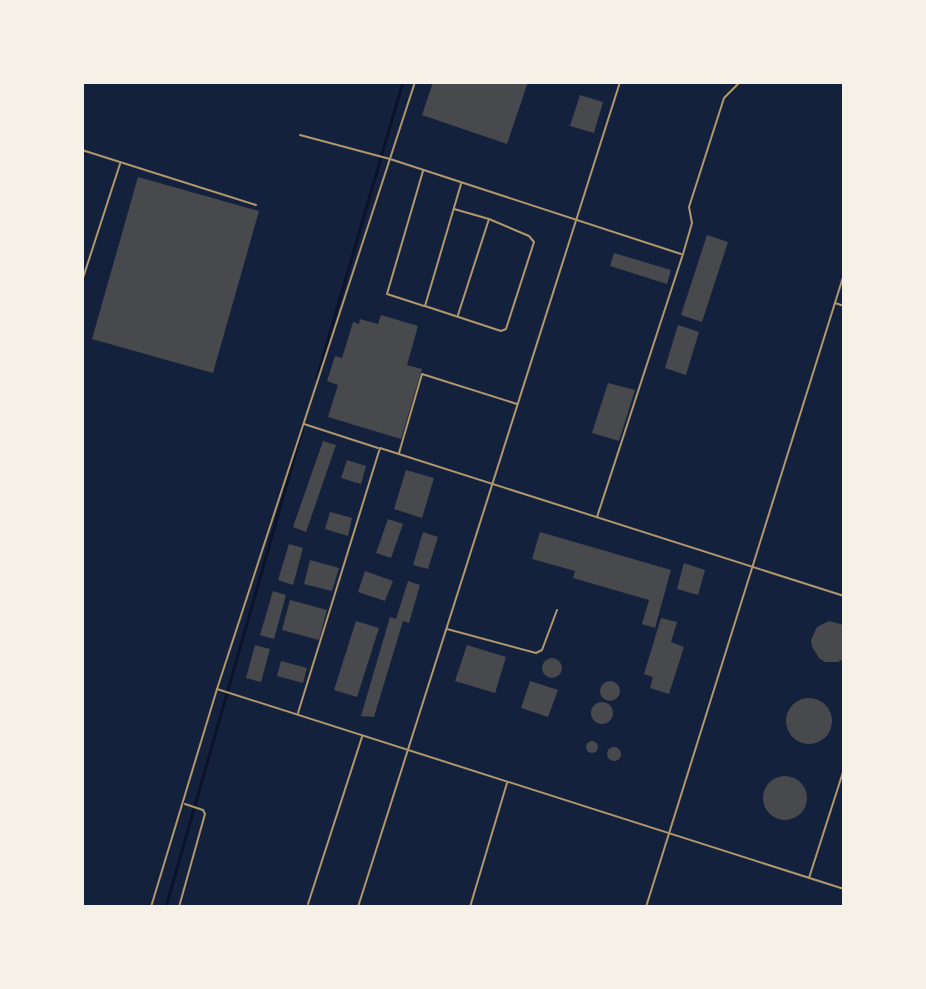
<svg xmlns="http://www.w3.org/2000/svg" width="926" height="989" font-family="Commissioner,sans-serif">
<rect width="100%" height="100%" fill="#14213d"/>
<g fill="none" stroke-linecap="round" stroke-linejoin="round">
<!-- stream -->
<g stroke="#0b132b" stroke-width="3">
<path d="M317,378L403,82"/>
<path d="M166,907L304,424"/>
</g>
</g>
<!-- building -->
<g fill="#48494c">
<path d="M433,82H528L507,144L422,115Z"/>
<path d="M580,95L603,102L594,133L570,126Z"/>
<path d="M138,177L259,211L213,373L92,339Z"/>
<path d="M707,235L728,242L702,322L681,315Z"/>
<path d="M614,253L671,270L667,284L610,266Z"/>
<path d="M381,315L418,326L407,365L422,369L401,439L328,417L338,385L327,381L335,356L342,358L353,322L359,324L360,319L378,324Z"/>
<path d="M678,325L699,332L686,375L665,368Z"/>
<path d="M608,383L635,390L619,441L592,433Z"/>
<path d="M323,441L336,445L306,532L293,527Z"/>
<path d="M347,460L366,466L361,484L341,478Z"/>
<path d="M406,470L434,478L422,518L394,509Z"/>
<path d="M330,512L352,518L348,536L325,529Z"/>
<path d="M388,519L403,524L391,558L376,553Z"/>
<path d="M423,532L438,537L428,569L413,565Z"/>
<path d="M540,532L671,570L655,628L642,624L649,600L573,578L575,571L532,559Z"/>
<path d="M289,544L303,548L293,585L278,580Z"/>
<path d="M310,560L339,568L332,591L304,584Z"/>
<path d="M684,563L705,570L698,595L677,589Z"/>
<path d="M365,571L393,581L385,601L358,592Z"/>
<path d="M408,581L420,585L409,623L403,621L374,717L361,716L390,617L396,619Z"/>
<path d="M273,591L286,595L274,639L260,635Z"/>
<path d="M290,600L327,610L319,640L282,630Z"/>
<path d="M661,618L677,622L671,642L684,647L669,694L650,688L653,677L644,674Z"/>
<path d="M356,621L379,628L357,697L334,690Z"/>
<path d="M829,621L844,625V659L838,662H825L819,658L812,647L811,640L817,627Z"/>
<path d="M255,645L270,649L261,682L246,678Z"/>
<path d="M467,645L506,657L495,693L455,681Z"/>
<circle cx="552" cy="668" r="10"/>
<path d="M281,661L307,668L303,683L277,676Z"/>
<path d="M530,681L558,690L548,717L521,708Z"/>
<circle cx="610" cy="691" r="10"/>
<circle cx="809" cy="721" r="23"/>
<circle cx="602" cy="713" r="11"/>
<circle cx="592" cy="747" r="6"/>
<circle cx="614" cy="754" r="7"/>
<circle cx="785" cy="798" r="22"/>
</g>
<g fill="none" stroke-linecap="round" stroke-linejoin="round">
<!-- service -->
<g stroke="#b1986c" stroke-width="2">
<path d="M300,135L390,159L681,254"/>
<path d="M82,150L256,205"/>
<path d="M423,171L387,294L424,306"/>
<path d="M461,184L425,306L501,331L506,329L534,242L529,236L489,219"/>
<path d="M454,209L489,219L458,315"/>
<path d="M82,281L120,164"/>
<path d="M835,303L844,306"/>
<path d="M304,424L378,448"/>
<path d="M399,453L422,374L517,404"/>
<path d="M597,517L683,254L692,223L689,207L724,98L740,82"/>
<path d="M447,629L536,653L542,650L557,610"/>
<path d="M217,689L844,889"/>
<path d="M298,713L380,448L844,596"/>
<path d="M809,878L844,769"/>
<path d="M308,904L362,737"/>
<path d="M151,907L217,689L415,82"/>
<path d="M179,907L205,814L203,810L185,804"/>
<path d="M358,907L620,82"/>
<path d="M470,907L507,783"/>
<path d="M646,907L844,274"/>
</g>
</g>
<!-- border -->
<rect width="926" height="989" fill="none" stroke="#f6f1e7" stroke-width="168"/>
</svg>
